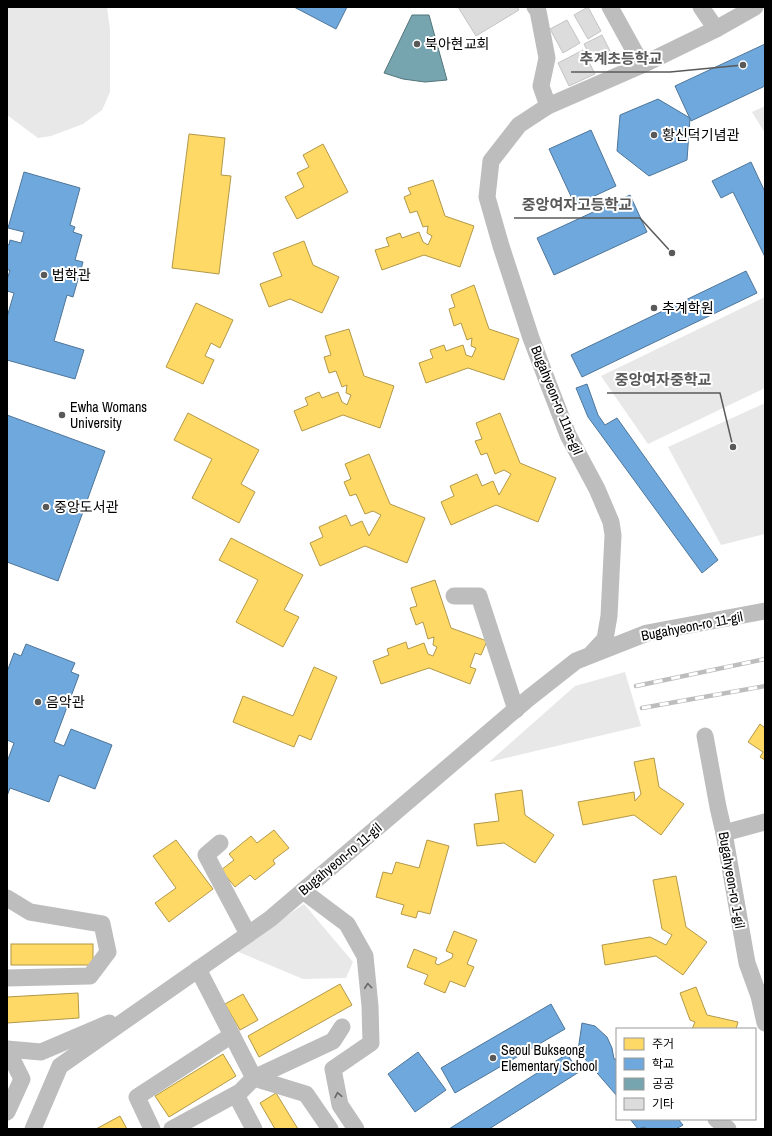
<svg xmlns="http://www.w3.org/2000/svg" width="772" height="1136" font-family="'Archivo Narrow','Noto Sans KR',sans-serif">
<rect width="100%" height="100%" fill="#fff"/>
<!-- green -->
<g fill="#e8e8e8">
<path d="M7,7H107L110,30V92L102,110L83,124L51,136L38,138L7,115Z"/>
<path d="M765,106V133L752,112Z"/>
<path d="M765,297V388L648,444L601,376Z"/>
<path d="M765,403V534L721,545L668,447Z"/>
<path d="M625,672L641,726L489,762L575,686Z"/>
<path d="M304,904L353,962L346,978L303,979L236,951Z"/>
</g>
<!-- homes -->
<g fill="#ffd966" stroke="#b29847">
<path d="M189,134L225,138L221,175L231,176L219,274L172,268Z"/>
<path d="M323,144L348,192L297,219L285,197L304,187L297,173L309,167L303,155Z"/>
<path d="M433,180L445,216L474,226L460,267L424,255L382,270L375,250L389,246L386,238L400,233L402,238L419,232L423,242L428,245L432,236L427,233L428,226L423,227L417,211L410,213L404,197L411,194L408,188Z"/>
<path d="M304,241L313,265L339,277L322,313L290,299L269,307L260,284L282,276L273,253Z"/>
<path d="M474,285L489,329L519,339L504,380L468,368L426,383L419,363L433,358L430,350L444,345L446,351L463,345L466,355L472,357L476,348L471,346L472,338L467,340L461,323L454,326L449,309L455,307L451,295Z"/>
<path d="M196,303L233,320L220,348L211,343L205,356L214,360L203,384L166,367Z"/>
<path d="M349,329L364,376L394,386L380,428L343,415L302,431L294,411L308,405L305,398L319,392L322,398L338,392L342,402L347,405L351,395L346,393L347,385L342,387L336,371L329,373L324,357L331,355L325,336Z"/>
<path d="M188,413L259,450L241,484L255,492L239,523L192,498L212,459L174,440Z"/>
<path d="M500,413L520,463L556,478L538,522L496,505L451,525L441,502L454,496L450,486L477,474L482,486L493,481L499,495L511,474L504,470L495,474L487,453L481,455L475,441L482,439L476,423Z"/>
<path d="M369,454L390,504L425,518L407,563L365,546L320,566L310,543L323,537L319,527L346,515L351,526L362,521L369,536L381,515L373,511L365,514L356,494L350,496L344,482L351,479L345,464Z"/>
<path d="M231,538L303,575L284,610L299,617L283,647L236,622L258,580L219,560Z"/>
<path d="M435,580L451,628L487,641L481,655L475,653L470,667L476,669L470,684L429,668L381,684L373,661L389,655L387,649L406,642L408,649L424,643L428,654L433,656L437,647L433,645L434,637L428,639L423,622L416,625L410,608L417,606L411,588Z"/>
<path d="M314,667L337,677L311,740L299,735L294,747L233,722L243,696L293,716Z"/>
<path d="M760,724L765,728V760L760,757L763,752L748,742Z"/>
<path d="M654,758L659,787L684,804L661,835L634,815L583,825L578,802L634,792L635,801L641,794L634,762Z"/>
<path d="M522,790L525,815L554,835L535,863L504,843L477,846L474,824L499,821L495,794Z"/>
<path d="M274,830L289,848L273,860L275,864L255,880L250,875L235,887L221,870L234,860L229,854L251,836L257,843Z"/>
<path d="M176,840L213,889L169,922L155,903L176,888L153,856Z"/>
<path d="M427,840L449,846L430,914L418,911L416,918L401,914L404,905L376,897L383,872L392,874L396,862L419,868Z"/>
<path d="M676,876L686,927L707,942L683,975L656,956L605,965L602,945L650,937L666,945L672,935L662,929L653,880Z"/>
<path d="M454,931L477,940L467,964L474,967L465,987L450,981L445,993L424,984L428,975L407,967L414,949L437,958L435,963L438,965L452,958L453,954L446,951Z"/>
<rect x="11" y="944" width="82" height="21"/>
<path d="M340,984L352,1005L259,1057L248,1036Z"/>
<path d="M696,987L707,1015L738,1022L736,1029H692L695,1022L690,1020L680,993Z"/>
<path d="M78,993L79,1018L7,1023V997Z"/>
<path d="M243,994L258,1020L240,1030L225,1004Z"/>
<path d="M223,1054L236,1076L169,1117L155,1096Z"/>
<path d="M276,1093L298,1129H275L260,1103Z"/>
<path d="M120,1116L127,1129H96Z"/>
</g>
<!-- schools -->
<g fill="#6fa8dc" stroke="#4e769a">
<path d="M294,7H347L336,29Z"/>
<path d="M765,44V86L691,121L675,86Z"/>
<path d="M658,99L690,118L687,160L649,176L617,151L620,115Z"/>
<path d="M591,130L616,186L575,205L549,149Z"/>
<path d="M751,162L765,192V257L733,192L721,198L712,181Z"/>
<path d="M24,172L80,188L70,225L75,227L73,232L82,235L75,260L83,262L73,297L67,295L54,341L84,350L75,379L7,360V317L14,293L7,291V280L10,270H7V244L9,245L10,240L21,243L24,232L8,228Z"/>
<path d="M630,195L647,232L554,275L537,238Z"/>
<path d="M746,271L757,293L582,377L571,355Z"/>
<path d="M587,384L598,415L605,425L617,418L718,560L702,573L588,417L576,388Z"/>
<path d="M7,415L105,451L58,581L7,562Z"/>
<path d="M26,644L75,663L71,672L79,675L54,742L64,746L71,729L112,745L95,789L59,775L49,802L10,788L7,796V762L14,743L7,740V672L14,653L21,656Z"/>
<path d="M551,1004L565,1029L455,1093L441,1068Z"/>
<path d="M582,1023L595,1026L607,1037L612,1048L614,1059H617V1096L578,1051Z"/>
<path d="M418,1052L446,1090L415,1112L388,1074Z"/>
<path d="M567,1054L579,1072L489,1129H449Z"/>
<path d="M630,1119H678L683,1125L676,1129H646L645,1127L638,1129Z"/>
</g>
<!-- public -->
<path fill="#76a5af" stroke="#53747a" d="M412,15H429L447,80L425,82L403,79L384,73Z"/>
<!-- building -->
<g fill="#dcdcdc" stroke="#c4c4c4">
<path d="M458,7H517L519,10L476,36Z"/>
<path d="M588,7L601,31L588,39L574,15Z"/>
<path d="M567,20L580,43L563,53L550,29Z"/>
<path d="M602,35L611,53L593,62L584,44Z"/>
<path d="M583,50L595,74L569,86L558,63Z"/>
</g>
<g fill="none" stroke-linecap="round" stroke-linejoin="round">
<!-- minor -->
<g stroke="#bdbdbd" stroke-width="17">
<path d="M535,7L538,11L547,58L541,86L548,106"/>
<path d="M610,7L642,65"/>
<path d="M701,7L716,29"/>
<path d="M454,596H479L516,710"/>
<path d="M592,653L605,639L609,616L613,535L611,522L597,489L568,435L548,383L531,338L501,246L487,197L491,161L519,125L548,106L642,65L716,29L755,7"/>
<path d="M705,736L718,807L724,833L747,963L759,996L765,1023"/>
<path d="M724,833L765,822"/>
<path d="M220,843L206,855L248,934"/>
<path d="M303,891L347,924L365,956L370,1006L371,1043L333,1069L340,1105L356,1129"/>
<path d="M7,898L30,912L102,924L108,952L90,976L7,978"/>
<path d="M198,969L254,1078L333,1041L342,1027"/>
<path d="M7,1049L41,1052L109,1023"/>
<path d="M236,1095L254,1129"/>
<path d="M7,1112L22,1079L7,1049"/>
<path d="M716,1119L728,1129"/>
<path d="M33,1129L60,1066L270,919L529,698L576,661L647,633L765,611"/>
<path d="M152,1129L137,1097L232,1035"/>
<path d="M172,1129L240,1092L254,1078L306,1094L330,1129"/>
</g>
<!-- rail casing -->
<g stroke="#bdbdbd" stroke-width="4.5">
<g id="rail">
<path d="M636,686L765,659"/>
<path d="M642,708L765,686"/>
</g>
</g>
<!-- rail -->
<use href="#rail" stroke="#fff" stroke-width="3" stroke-dasharray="9" stroke-linecap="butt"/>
</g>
<!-- one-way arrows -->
<defs><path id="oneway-chevron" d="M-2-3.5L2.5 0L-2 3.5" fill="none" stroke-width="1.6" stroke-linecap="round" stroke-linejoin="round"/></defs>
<g stroke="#686868">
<use href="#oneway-chevron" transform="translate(368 986) rotate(-95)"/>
<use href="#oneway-chevron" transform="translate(338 1095) rotate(-101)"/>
</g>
<!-- markers -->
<g fill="#595959" stroke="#fff" stroke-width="1.5">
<circle cx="417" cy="44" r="4"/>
<circle cx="654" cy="135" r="4"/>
<circle cx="44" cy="275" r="4"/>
<circle cx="654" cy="308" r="4"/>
<circle cx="62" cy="415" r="4"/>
<circle cx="46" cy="507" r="4"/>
<circle cx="38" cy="702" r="4"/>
<circle cx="493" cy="1058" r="4"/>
</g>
<g text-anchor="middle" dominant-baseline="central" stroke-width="4" stroke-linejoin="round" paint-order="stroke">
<!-- poi labels -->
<g font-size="14" fill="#000" stroke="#fff" text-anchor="start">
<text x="425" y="44">북아현교회</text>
<text x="662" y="135">황신덕기념관</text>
<text x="52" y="275">법학관</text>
<text x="662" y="308">추계학원</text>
<text x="70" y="407">Ewha Womans<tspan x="70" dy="16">University</tspan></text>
<text x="54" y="507">중앙도서관</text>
<text x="46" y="702">음악관</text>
<text x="501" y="1050">Seoul Bukseong<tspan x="501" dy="16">Elementary School</tspan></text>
</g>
<!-- street labels -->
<g font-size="14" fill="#000" stroke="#fff">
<text transform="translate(557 400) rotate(68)">Bugahyeon-ro 11na-gil</text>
<text transform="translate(692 626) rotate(-11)">Bugahyeon-ro 11-gil</text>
<text transform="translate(340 859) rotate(-40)">Bugahyeon-ro 11-gil</text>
<text transform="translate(732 880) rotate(80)">Bugahyeon-ro 1-gil</text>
</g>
</g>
<!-- callouts -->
<path fill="none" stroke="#595959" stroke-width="1.5" d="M743 65L670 72H571M672 253L640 218H514M733 447L720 393H607"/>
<g fill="#595959" stroke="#fff" stroke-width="1.5">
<circle cx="743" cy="65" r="4"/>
<circle cx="672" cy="253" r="4"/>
<circle cx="733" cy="447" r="4"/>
</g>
<g font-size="15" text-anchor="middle" font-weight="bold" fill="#595959" stroke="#fff" stroke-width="4" stroke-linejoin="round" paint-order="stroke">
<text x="621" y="64">추계초등학교</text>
<text x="577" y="210">중앙여자고등학교</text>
<text x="663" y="385">중앙여자중학교</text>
</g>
<!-- border -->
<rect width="772" height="1136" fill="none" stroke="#000000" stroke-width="16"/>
<!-- legend -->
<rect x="616" y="1028" width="140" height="92" fill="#ffffff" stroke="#999999"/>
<rect x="624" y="1038" width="20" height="12" fill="#ffd966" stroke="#999999"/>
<text x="652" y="1048" font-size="12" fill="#000000">주거</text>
<rect x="624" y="1058" width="20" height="12" fill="#6fa8dc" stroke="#999999"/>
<text x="652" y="1068" font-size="12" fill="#000000">학교</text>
<rect x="624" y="1078" width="20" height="12" fill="#76a5af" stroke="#999999"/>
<text x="652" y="1088" font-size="12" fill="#000000">공공</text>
<rect x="624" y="1098" width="20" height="12" fill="#dcdcdc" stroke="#999999"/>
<text x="652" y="1108" font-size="12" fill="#000000">기타</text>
</svg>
